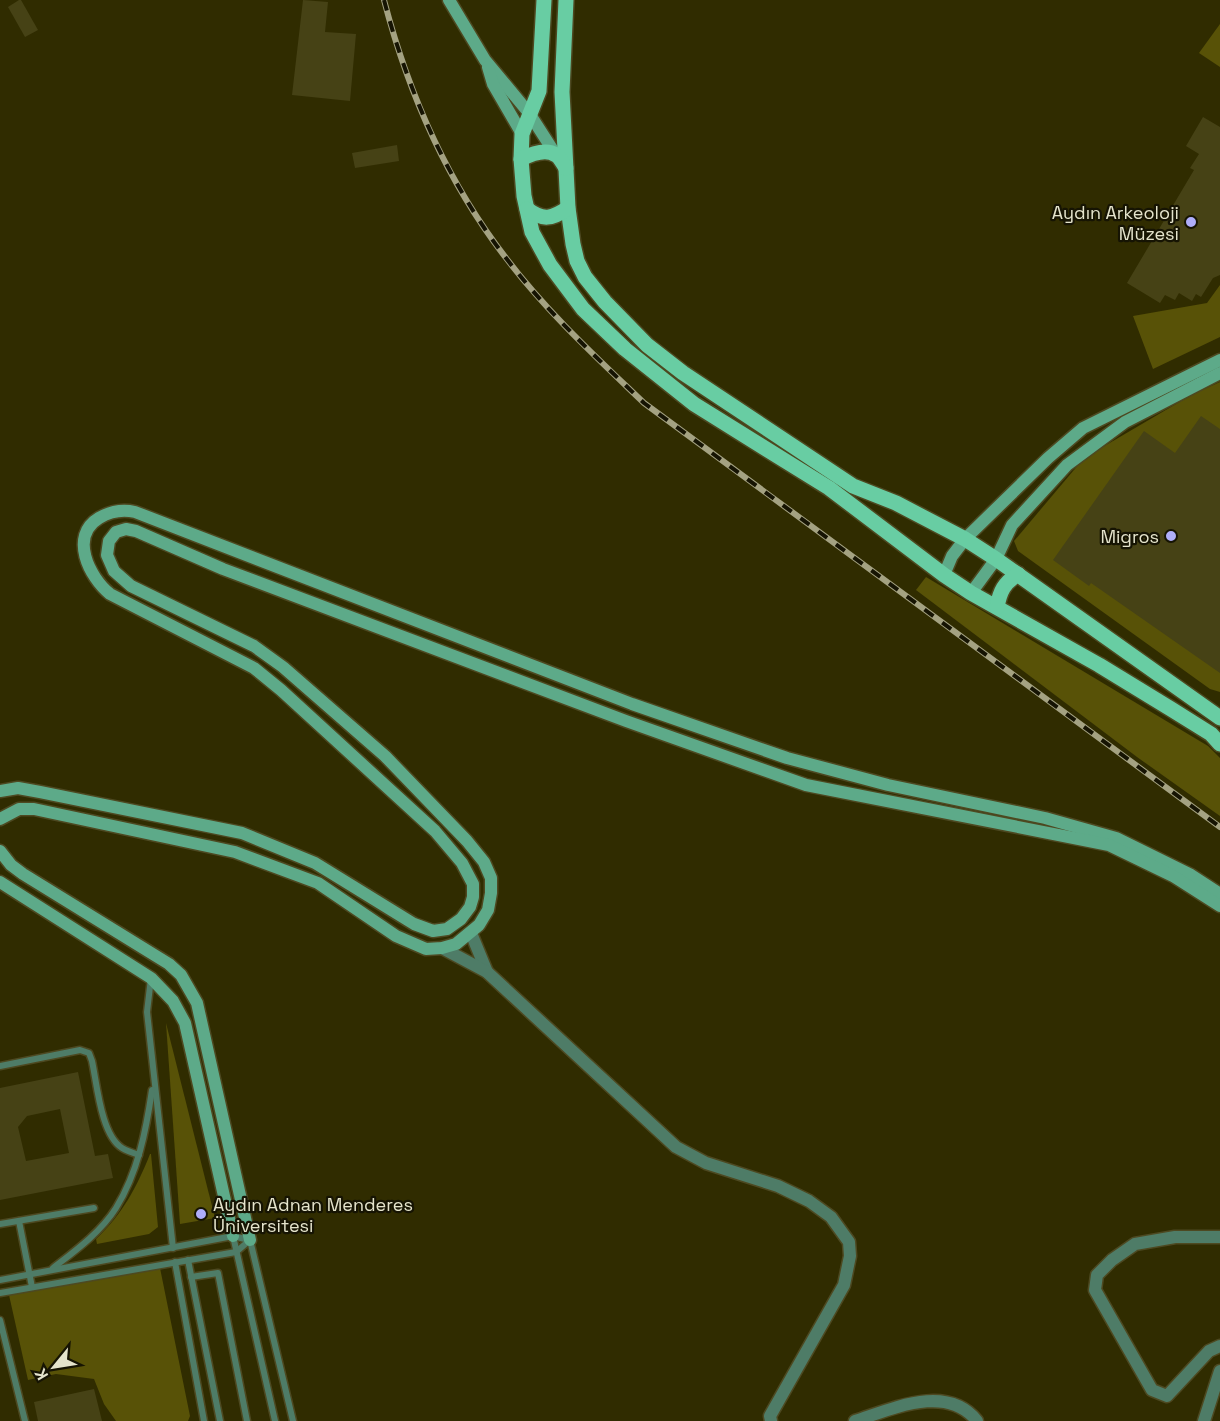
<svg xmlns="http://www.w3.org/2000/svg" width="1220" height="1421" font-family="'Space Grotesk',sans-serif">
<rect width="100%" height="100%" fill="#302c00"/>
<!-- green -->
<g fill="#585207">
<path d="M1220,24V67L1199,53Z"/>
<path d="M1220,285V337L1153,369L1133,316L1207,303Z"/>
<path d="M1220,382V692L1210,689L1018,551L1014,541L1084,458L1193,394Z"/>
<path d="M926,577L1208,746L1220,758V816L1137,757L916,590Z"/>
<path d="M166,1023L215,1218L180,1224Z"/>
<path d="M150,1154H151L158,1227L149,1234L97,1244L96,1239C122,1215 137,1187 150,1154Z"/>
<path d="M160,1268L190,1416L188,1421H116L104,1404L94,1379L56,1374L28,1380L9,1295Z"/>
</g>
<!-- building -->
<g fill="#464215" fill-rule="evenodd">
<path d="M19,0H21L38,30L25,37L8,7Z"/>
<path d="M303,0L328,2L325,32L356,34L350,101L292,95Z"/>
<path d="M1203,117L1220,127V275L1213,278L1201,297L1196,294L1192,301L1179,293L1175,300L1165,295L1160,303L1127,283L1194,170L1190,168L1199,154L1186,146Z"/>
<path d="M397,145L399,161L355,168L352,153Z"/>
<path d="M1201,416L1220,429V673L1091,583L1089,586L1053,560L1144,431L1175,453Z"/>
<path d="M78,1072L95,1156L108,1154L113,1178L0,1200V1088ZM60,1109L69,1153L26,1161L18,1127L27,1116Z"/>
<path d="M94,1389L102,1421H38L34,1402Z"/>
</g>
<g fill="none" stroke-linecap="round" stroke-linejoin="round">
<!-- lane casing -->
<g stroke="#4d4921" stroke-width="9">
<g id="lane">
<path d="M151,978L147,1012L173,1248"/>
<path d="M0,1066L80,1050L89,1053L92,1061C97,1084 101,1135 122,1148C127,1151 133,1153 139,1155"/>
<path d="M19,1221L32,1287"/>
<path d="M0,1224L94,1208"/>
<path d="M233,1236L275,1421"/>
<path d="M250,1240L293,1421"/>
<path d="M188,1260L220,1421"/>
<path d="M175,1262L204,1421"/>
<path d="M53,1268C75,1251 101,1232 116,1208C138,1172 146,1131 152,1090"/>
<path d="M191,1277L218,1273L247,1421"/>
<path d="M0,1280L233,1236L249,1240"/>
<path d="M0,1293L236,1252L250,1240"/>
<path d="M0,1320L25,1421"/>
</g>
</g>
<!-- street casing -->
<g stroke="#4d4921" stroke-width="15">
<g id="street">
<path d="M471,933L487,972"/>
<path d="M442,948L487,972L676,1147L706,1163L778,1186L809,1201L831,1217L849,1242L850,1256L844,1285L770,1416L771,1421"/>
<path d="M1220,1237H1175L1135,1244L1112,1260L1097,1275L1095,1290L1152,1390L1167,1396L1209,1351L1220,1346"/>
<path d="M855,1421C892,1409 947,1383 977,1421"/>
<path d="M1204,1421L1220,1371"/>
</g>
</g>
<!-- secondary casing -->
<g stroke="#4d4921" stroke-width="15">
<g id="secondary">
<path d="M449,0L485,60L529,113L556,155"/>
<path d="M488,67L493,84L522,134"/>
<path d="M944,575L952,556L965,539L1048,458L1083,428L1220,360"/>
<path d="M971,593L996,559L1012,525L1067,465L1125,422L1220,373"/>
<path d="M0,791L18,788L40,792L242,833L315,863L414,924L433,931L447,929L461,919L470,907L473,897V884L462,863L435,831L281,690L254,668L110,594C89,577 69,536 99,518C111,511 122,509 135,512L632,704L787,758L888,785L1045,818L1116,838L1191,875L1220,894"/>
<path d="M0,819L19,809H34L235,852L318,883L396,936L426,949L442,948L456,944L479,925L488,910L491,893V878L484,862L467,841L385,756L283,667L254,646L131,586L114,571L107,555L109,541L116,532L126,529L136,531L223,569L626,721L806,785L1109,845L1173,876L1220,906"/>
<path d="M0,851L11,865L23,874L169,964L181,975L197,1003L250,1240"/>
<path d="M0,882L151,978L173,1001L185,1023L233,1236"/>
</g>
</g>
<!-- primary casing -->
<g stroke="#4d4921" stroke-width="18">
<g id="primary">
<path d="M544,0L539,91L522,134L521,159L524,196L532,232L550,265L583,309L625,349L694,404L829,488L944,575L971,593L1099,665L1171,709L1211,734L1220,744"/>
<path d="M566,0L562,92L568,208L573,244L577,261L585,277L605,302L647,345L683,373L853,486L896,503L965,539L996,559L1220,718"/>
<path d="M521,159C531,154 546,148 556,155C560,157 563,164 566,168"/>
<path d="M527,209C543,221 552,219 568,208"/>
<path d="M997,607C1000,591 1004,583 1018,574"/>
</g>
</g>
<!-- lane -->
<use href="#lane" stroke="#4e7c67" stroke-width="6"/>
<!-- street -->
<use href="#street" stroke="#4e7c67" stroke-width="12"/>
<!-- secondary -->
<use href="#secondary" stroke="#5daa89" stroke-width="12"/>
<!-- primary -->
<use href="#primary" stroke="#68cda3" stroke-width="15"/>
<!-- rail casing -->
<g stroke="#a4a282" stroke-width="6">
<path id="rail" d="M384,0C408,92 448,183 506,258C547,312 596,357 644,403L1220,827"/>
</g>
<!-- rail -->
<use href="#rail" stroke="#161403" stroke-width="4" stroke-dasharray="11" stroke-linecap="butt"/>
</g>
<!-- markers -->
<g fill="#afaefa" stroke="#161403" stroke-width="2">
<circle cx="1191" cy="222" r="6"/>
<circle cx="1171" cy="536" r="6"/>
<circle cx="201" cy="1214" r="6"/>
</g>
<g text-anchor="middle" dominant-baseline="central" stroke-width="4.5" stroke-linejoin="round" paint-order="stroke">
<!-- poi labels -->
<g font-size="18" fill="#e5e4cc" stroke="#161403" text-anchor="end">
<text x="1179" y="212">Aydın Arkeoloji<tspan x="1179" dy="21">Müzesi</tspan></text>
<text x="1159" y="536">Migros</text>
<text x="213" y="1204" text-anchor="start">Aydın Adnan Menderes<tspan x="213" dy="21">Üniversitesi</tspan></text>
</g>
</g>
<!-- north arrow -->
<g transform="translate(54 1367) rotate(240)" stroke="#161403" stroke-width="4.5" paint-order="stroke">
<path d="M0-4.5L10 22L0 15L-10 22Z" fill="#e5e4cc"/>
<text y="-9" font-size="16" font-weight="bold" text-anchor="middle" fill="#e5e4cc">K</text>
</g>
</svg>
